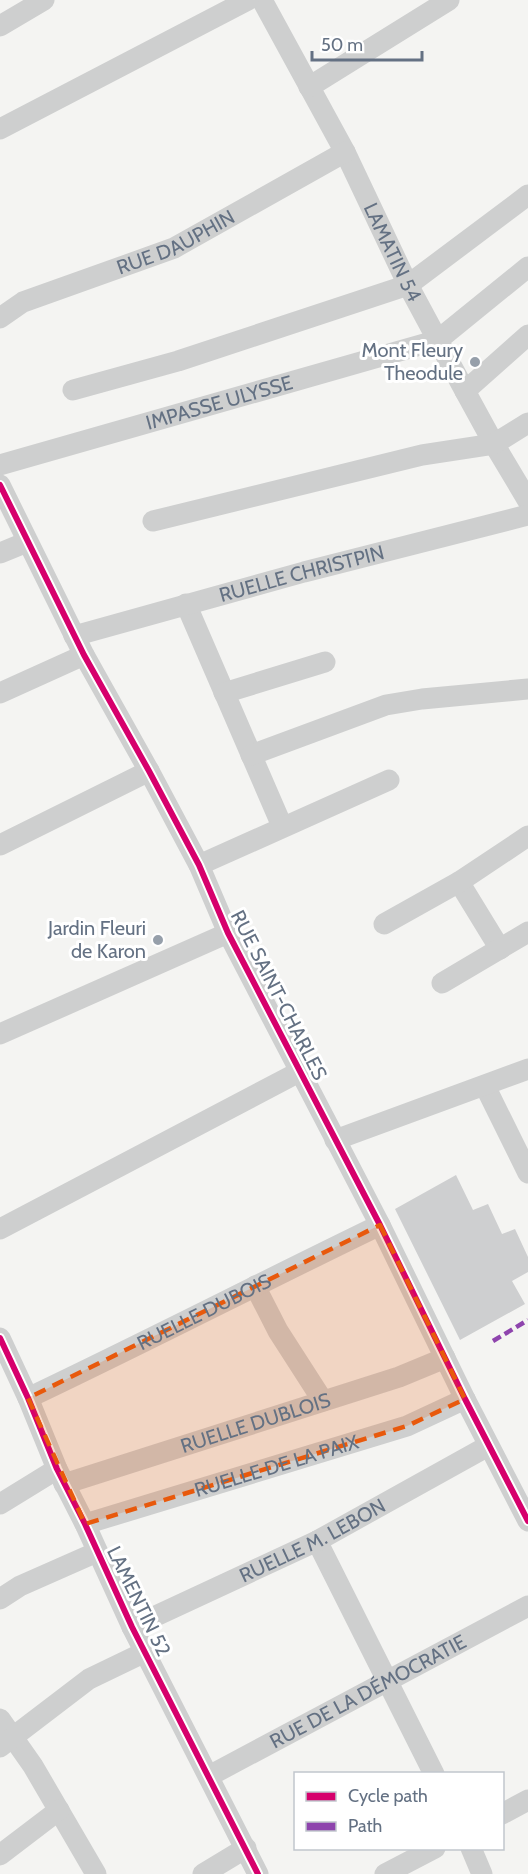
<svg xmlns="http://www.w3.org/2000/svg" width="528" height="1874" font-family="Cabin,sans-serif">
<rect width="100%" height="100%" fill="#f4f4f2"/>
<!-- building -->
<path fill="#cecfd0" d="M456,1175L473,1210L488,1204L502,1234L515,1229L528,1257V1272L512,1281L525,1304L460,1340L395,1209Z"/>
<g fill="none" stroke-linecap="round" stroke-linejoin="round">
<!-- minor -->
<g stroke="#cecfcf" stroke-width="21">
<path id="s1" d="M262,0L345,152L408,285L465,391L494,444L528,501"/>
<path d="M0,26L44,0"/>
<path d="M309,87L449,0"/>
<path d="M0,129L248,0"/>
<path id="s2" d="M0,318L23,302L174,248L345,152"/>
<path d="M73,390L178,361L408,285L528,195"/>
<path d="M465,391L528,335"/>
<path id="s3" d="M0,465L438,340L528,267"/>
<path d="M0,485L84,655L149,771L199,865L228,933L380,1225L465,1399L528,1521"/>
<path d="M153,521L422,455L494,444L528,423"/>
<path d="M0,553L27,542"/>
<path d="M186,604L282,826"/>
<path id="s4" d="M74,636L304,572L528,515"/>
<path d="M0,693L84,655"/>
<path d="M224,693L325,662"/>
<path d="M251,755L386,705L422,699L528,689"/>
<path d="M0,845L149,771"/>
<path d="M199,865L389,780"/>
<path d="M459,882L500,949"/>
<path d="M384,924L459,882L528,836"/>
<path d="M442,983L528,932"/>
<path d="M0,1034L228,933"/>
<path d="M485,1086L528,1173"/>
<path d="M335,1140L528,1069"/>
<path d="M0,1229L299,1072"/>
<path d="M255,1286L278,1331L323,1401"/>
<path d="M0,1338L28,1398L57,1469L85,1524L132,1627L258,1874"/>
<path id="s5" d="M28,1398C146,1342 262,1282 380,1225"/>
<path id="s6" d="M64,1484L399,1377L445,1358"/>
<path d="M0,1504L57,1469"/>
<path id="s7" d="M85,1524L407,1426L465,1399"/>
<path d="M317,1541L434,1774"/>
<path d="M0,1599L20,1586L97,1552"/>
<path id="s8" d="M132,1627L317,1541L488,1446"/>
<path d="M0,1719L33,1766L96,1874"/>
<path d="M0,1747L89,1679L145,1652"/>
<path id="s9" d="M209,1776L528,1606"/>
<path d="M502,1814L528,1800"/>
<path d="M471,1848L482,1874"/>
<path d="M0,1855L59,1810"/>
<path d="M203,1874L246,1848"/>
<path d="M385,1874L435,1848"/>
</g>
<!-- quiet -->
<path stroke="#8e44ad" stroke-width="4.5" stroke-dasharray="9 4.5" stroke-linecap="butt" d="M493,1341L528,1320"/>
<!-- cycleway casing -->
<g stroke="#fff" stroke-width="10">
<g id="cycleway">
<path d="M0,485L84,655L149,771L199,865L228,933L380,1225L465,1399L528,1521"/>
<path d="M0,1338L28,1398L57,1469L85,1524L132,1627L258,1874"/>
</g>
</g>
<!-- cycleway -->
<use href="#cycleway" stroke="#d6006c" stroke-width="6"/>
</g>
<!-- marked area -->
<path fill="#e8590c" fill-opacity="0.2" stroke="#e8590c" stroke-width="4.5" stroke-dasharray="12 8" stroke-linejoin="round" d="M380,1225L465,1399L407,1426L85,1524L28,1398Z"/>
<!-- markers -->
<g fill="#969faa" stroke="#fff" stroke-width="2">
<circle cx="475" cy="362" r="6"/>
<circle cx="158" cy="940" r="6"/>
</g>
<g text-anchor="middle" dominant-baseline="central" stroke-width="6" stroke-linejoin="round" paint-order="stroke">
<!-- street labels -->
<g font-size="20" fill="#647183" stroke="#fff">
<text stroke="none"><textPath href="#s2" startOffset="192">RUE DAUPHIN</textPath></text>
<text stroke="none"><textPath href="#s1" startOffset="284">LAMATIN 54</textPath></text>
<text stroke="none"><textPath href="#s3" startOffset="228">IMPASSE ULYSSE</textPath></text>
<text stroke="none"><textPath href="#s4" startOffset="236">RUELLE CHRISTPIN</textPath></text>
<text transform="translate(279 995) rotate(63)">RUE SAINT-CHARLES</text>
<text stroke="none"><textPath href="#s5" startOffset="196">RUELLE DUBOIS</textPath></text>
<text stroke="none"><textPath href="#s6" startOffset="201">RUELLE DUBLOIS</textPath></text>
<text stroke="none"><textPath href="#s7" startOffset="200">RUELLE DE LA PAIX</textPath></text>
<text stroke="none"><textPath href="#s8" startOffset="200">RUELLE M. LEBON</textPath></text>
<text transform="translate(139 1601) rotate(64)">LAMENTIN 52</text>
<text stroke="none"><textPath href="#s9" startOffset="180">RUE DE LA DÉMOCRATIE</textPath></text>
</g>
<!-- poi labels -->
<g font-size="20" fill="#647183" stroke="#fff" text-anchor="end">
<text x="463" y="350">Mont Fleury<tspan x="463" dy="23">Theodule</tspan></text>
<text x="146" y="928">Jardin Fleuri<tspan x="146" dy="23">de Karon</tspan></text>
</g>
</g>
<!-- legend -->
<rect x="294" y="1772" width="210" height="78" fill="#ffffff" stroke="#c1c6cd" stroke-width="1.5"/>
<rect x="306" y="1792" width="30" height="9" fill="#d6006c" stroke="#c1c6cd" stroke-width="1.5"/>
<text x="348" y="1802" font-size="18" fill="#647183">Cycle path</text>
<rect x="306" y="1822" width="30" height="9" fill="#8e44ad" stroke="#c1c6cd" stroke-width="1.5"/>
<text x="348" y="1832" font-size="18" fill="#647183">Path</text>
<!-- scale -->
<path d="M312 51v9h110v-9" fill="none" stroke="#647183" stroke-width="3"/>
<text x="321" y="51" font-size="18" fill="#647183" stroke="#ffffff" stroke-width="4.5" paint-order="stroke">50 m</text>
</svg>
